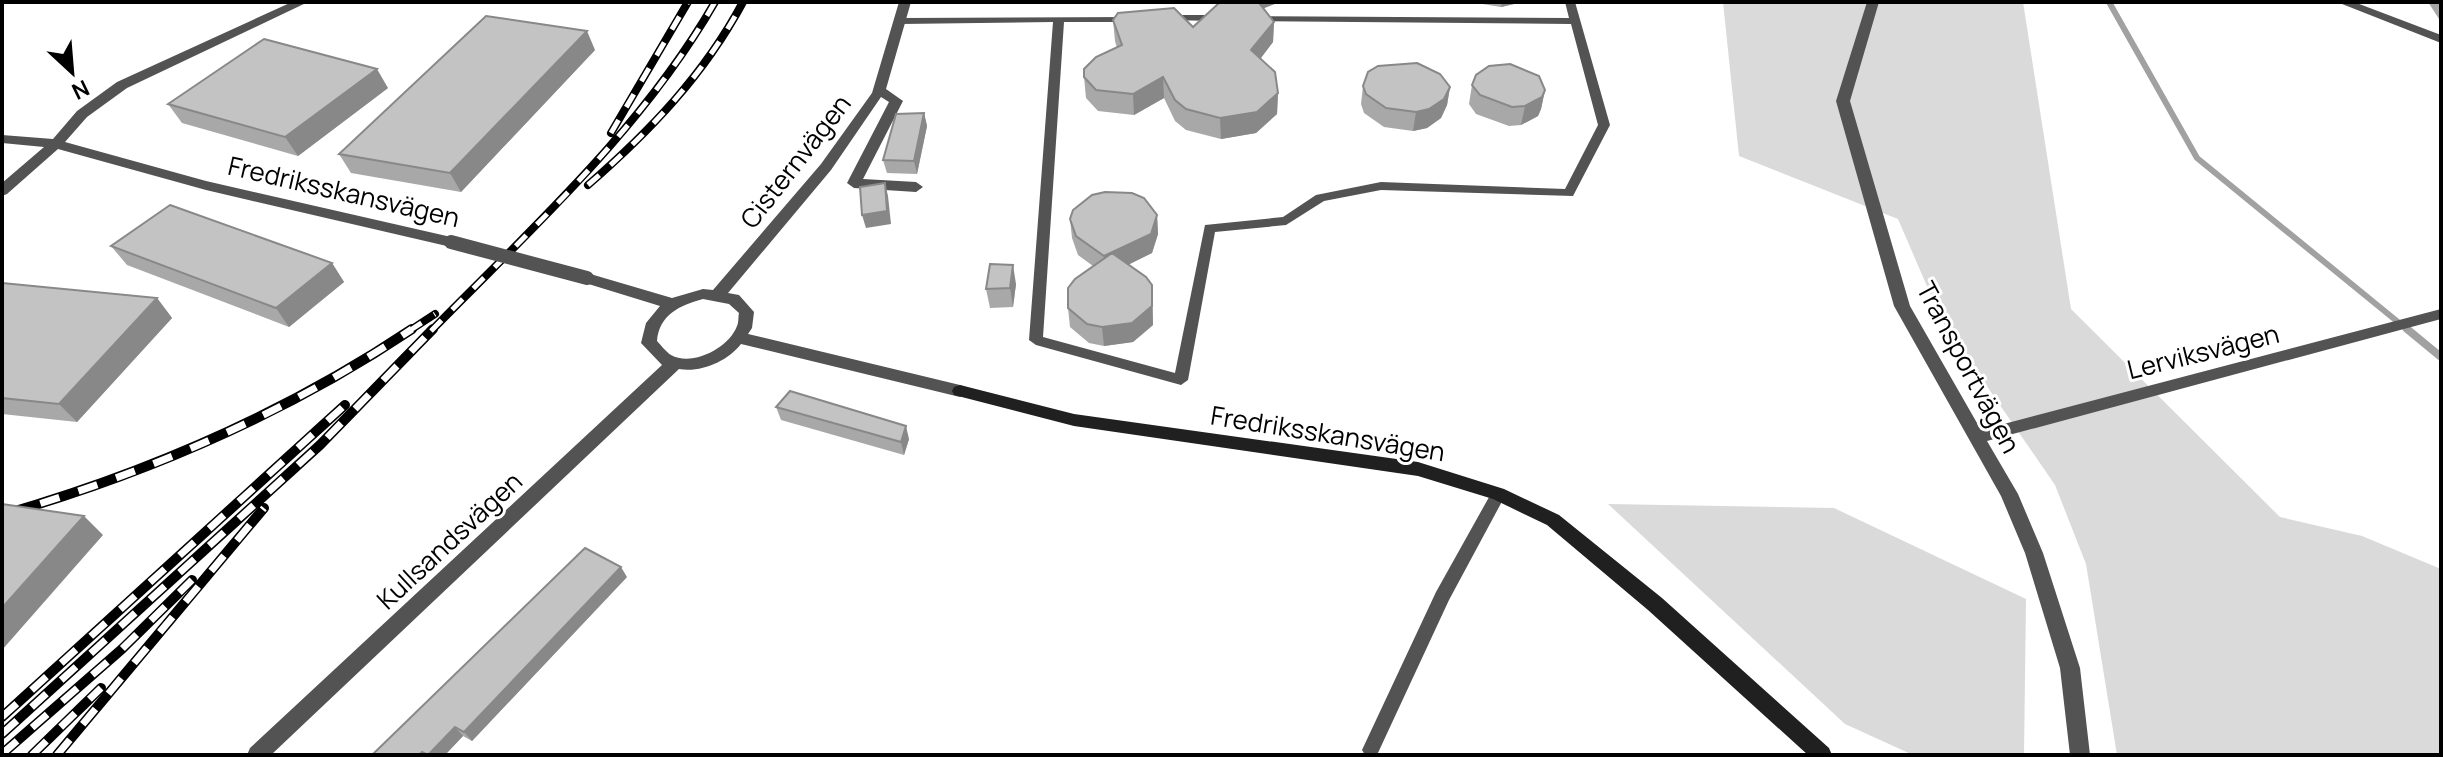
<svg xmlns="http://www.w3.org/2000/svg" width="2443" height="757" font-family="Manrope,sans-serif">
<rect width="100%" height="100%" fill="#fff"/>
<!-- green -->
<g fill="#dadada">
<path d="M1723,2H2023L2071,309L2280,517L2362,536L2441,569V755H2117L2086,564L2055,485L1942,321L1898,219L1739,156Z"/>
<path d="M1608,504L1834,508L2026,599L2024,755H1913L1845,724Z"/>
</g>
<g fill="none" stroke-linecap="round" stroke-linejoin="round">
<!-- stream-far1 -->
<path stroke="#a1a1a1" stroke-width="6" d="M2109,2L2197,158L2409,331"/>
<!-- stream -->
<path stroke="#a1a1a1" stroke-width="8" d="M2407,329L2441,357"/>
<!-- service -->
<g fill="#535353" fill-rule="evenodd">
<path d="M1565,2H1575L1610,125L1573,196L1381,190L1324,201L1286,225L1215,232L1188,380L1181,385L1036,345L1029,340L1053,22L901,24L896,21L901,18L1135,17L1136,19L1131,22H1064L1043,337L1175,373L1205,225L1283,217L1316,195L1381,182L1565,189L1598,125L1571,24L1252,21L1247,18L1248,16L1569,18Z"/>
<path d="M1168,15H1219L1224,18L1219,21L1164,20L1163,18Z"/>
<path d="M1498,488L1503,490L1506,494L1449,600L1377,755H1365L1362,750L1436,592L1493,490Z"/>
</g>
<!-- minor -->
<g fill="#535353" fill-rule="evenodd">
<path d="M292,2H308L127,88L87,117L65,142L206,181L451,237L458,242L456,245L451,247L206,190L58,149L7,194L2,196V183L44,147L2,143V135L53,139L77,111L117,82Z"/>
<path d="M899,2H911L886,89L903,101L863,179L916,182L923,187L916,192L854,188L847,183L889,102L881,97L831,170L728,293L739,295L754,312L752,328L748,334L960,385L966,387L968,391L966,395L960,397L741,344C728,361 701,373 679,369L271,755H247L250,748L662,365L641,343L646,323L660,306L582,282L580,278L582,274L587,273L672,298L703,289L713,290L821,164L872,93ZM703,299L729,304L739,313C738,317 739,322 737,326C729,348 692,367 671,355C666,352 661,345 657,341C659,315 680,305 703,299Z"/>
<path d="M1867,2H1879L1850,101L1910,306L1981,430L2441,309V319L1987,441L2018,494L2043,553L2080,668L2090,755H2070L2060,668L2025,553L2001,496L1894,306L1836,101Z"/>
<path d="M2337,2H2354L2441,35V43Z"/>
</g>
<!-- secondary -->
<path fill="#202020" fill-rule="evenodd" d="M960,385L1074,414L1418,462L1504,489L1559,515L1662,598L1829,748L1832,755H1808L1648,610L1547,525L1493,499L1418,476L1074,426L954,395L952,391L954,387Z"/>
<!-- rail-far1 casing -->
<g stroke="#000" stroke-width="8">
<g id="rail-far1">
<path d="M611,133L688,2"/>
<path d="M588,185C650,131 704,75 743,2"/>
<path d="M409,331L435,314"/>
<path d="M431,331C533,227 642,129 715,2"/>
</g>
</g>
<!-- rail casing -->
<g stroke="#000" stroke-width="10">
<g id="rail">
<path d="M2,515C148,473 285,414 412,329"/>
<path d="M2,717L345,405"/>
<path d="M2,734L320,445L433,329"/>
<path d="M2,754L122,649L192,580"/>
<path d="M32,755L101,688"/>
<path d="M57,755L264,508"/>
</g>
</g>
<!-- rail-far1 -->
<use href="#rail-far1" stroke="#fff" stroke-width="5" stroke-dasharray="15" stroke-linecap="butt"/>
<!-- rail -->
<use href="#rail" stroke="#fff" stroke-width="7" stroke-dasharray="20" stroke-linecap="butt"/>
<!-- minor-bridge -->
<path stroke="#535353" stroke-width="14" d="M451,242L587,278"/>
</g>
<!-- wall -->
<g fill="#a8a8a8">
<path d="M579,2H609V3L580,4Z"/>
<path d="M1251,2H1280L1264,8L1274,22L1273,42L1261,58L1278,93L1277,114L1256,133L1221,139L1186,130L1175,121L1164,98L1134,115L1098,111L1086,98L1084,77L1117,48L1115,41L1113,20L1193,27Z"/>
<path d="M1470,2H1517L1514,4L1501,7Z"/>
<path d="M2428,2H2441V22Z"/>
<path d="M595,50L461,192L351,173L339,154Z"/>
<path d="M1472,85L1545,90L1541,109L1538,116L1521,125L1509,126L1476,114L1469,104Z"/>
<path d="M1363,86L1450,87L1447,105L1441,118L1427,128L1413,131L1384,127L1364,113L1361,104Z"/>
<path d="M388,88L298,156L182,123L168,104Z"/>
<path d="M924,113L927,126L917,174L887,173L883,160Z"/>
<path d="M1157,215L1158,234L1152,253L1128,264L1152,285L1153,325L1133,342L1104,346L1089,343L1070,327L1068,308L1093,266L1078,255L1072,238L1070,219Z"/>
<path d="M111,246L332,263L344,282L289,327L127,265Z"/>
<path d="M2,283L157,298L172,318L77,422L2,414Z"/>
<path d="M1016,284L1013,307L990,308L986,289Z"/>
<path d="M776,407L909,439L904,455L781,420Z"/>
<path d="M627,577L472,741L463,736L445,755H372Z"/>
</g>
<!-- shaded-wall -->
<g fill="#888">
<path d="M1255,2H1280L1254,12Z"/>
<path d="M1502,2H1517L1514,4L1501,7Z"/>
<path d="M1274,22L1273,42L1251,71V50Z"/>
<path d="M587,31L595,50L461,192L450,173Z"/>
<path d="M377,69L388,88L298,156L285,137Z"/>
<path d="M1163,77L1164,98L1134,115L1133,94Z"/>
<path d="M1450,87L1447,105L1441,118L1427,128L1413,131L1416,112Z"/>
<path d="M1545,90L1541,109L1538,116L1521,125L1525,106Z"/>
<path d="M1278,93L1277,114L1256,133L1221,139L1220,118Z"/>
<path d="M924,113L927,126L917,174L914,161Z"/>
<path d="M885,183L888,196L891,224L866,228L862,215Z"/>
<path d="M1157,215L1158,234L1152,253L1106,276L1104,256Z"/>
<path d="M332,263L344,282L289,327L276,308Z"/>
<path d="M1013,265L1016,284L1013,307L1010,288Z"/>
<path d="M1152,285L1153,325L1133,342L1104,346L1102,327Z"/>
<path d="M157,298L172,318L77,422L59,404Z"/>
<path d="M906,426L909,439L904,455L901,442Z"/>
<path d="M84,516L103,535L2,650V608Z"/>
<path d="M621,567L627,577L472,741L464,732Z"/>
<path d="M455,727L463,736L445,755H428Z"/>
</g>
<!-- building -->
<g fill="#c3c3c3" stroke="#888" stroke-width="2">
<path d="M1219,3H1259L1274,22L1251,50L1275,72L1278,93L1257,112L1220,118L1186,109L1175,100L1163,77L1133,94L1096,90L1084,77V69L1096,57L1122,45L1113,20L1118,13L1174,8L1193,27Z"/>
<path d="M486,16L587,31L450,173L339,154Z"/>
<path d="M264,39L377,69L285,137L168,104Z"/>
<path d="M1417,63L1440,74L1450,87L1444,99L1429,109L1416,112L1386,108L1366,94L1363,86L1368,72L1378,66Z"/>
<path d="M1510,64L1539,76L1545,90L1542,97L1525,106L1512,107L1480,95L1472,85L1476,75L1489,66Z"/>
<path d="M924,113L914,161L883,160L896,114Z"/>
<path d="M885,183L887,211L862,215L860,187Z"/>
<path d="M1105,192L1132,193L1144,198L1157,215L1151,234L1104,256L1076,236L1070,219L1073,210L1092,195Z"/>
<path d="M170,205L332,263L276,308L111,246Z"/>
<path d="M1112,253L1146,277L1152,285V306L1132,323L1102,327L1087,324L1068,308V288L1075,279Z"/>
<path d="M990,264L1013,265L1010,288L986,289Z"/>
<path d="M2,283L157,298L59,404L2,398Z"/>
<path d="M790,391L906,426L901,442L776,407Z"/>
<path d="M2,504L84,516L2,608Z"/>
<path d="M585,548L621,567L464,732L455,727L428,755L422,752L419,755H372Z"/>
</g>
<g text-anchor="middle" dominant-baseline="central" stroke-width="6" stroke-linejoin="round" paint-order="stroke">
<!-- street labels -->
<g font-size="26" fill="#000" stroke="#fff">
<text transform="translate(795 161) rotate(-52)">Cisternvägen</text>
<text transform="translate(344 191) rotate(13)">Fredriksskansvägen</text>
<text transform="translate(2203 351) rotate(-14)">Lerviksvägen</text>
<text transform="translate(1969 367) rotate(62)">Transportvägen</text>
<text transform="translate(1328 433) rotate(9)">Fredriksskansvägen</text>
<text transform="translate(449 540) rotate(-43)">Kullsandsvägen</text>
</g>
</g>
<!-- border -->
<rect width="2443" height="757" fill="none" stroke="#000000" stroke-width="8"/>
<!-- north arrow -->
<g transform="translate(72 72) rotate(154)" stroke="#ffffff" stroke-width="6" paint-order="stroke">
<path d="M0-6L14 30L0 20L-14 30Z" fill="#000000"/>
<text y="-12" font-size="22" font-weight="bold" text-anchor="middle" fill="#000000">N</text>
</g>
</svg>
